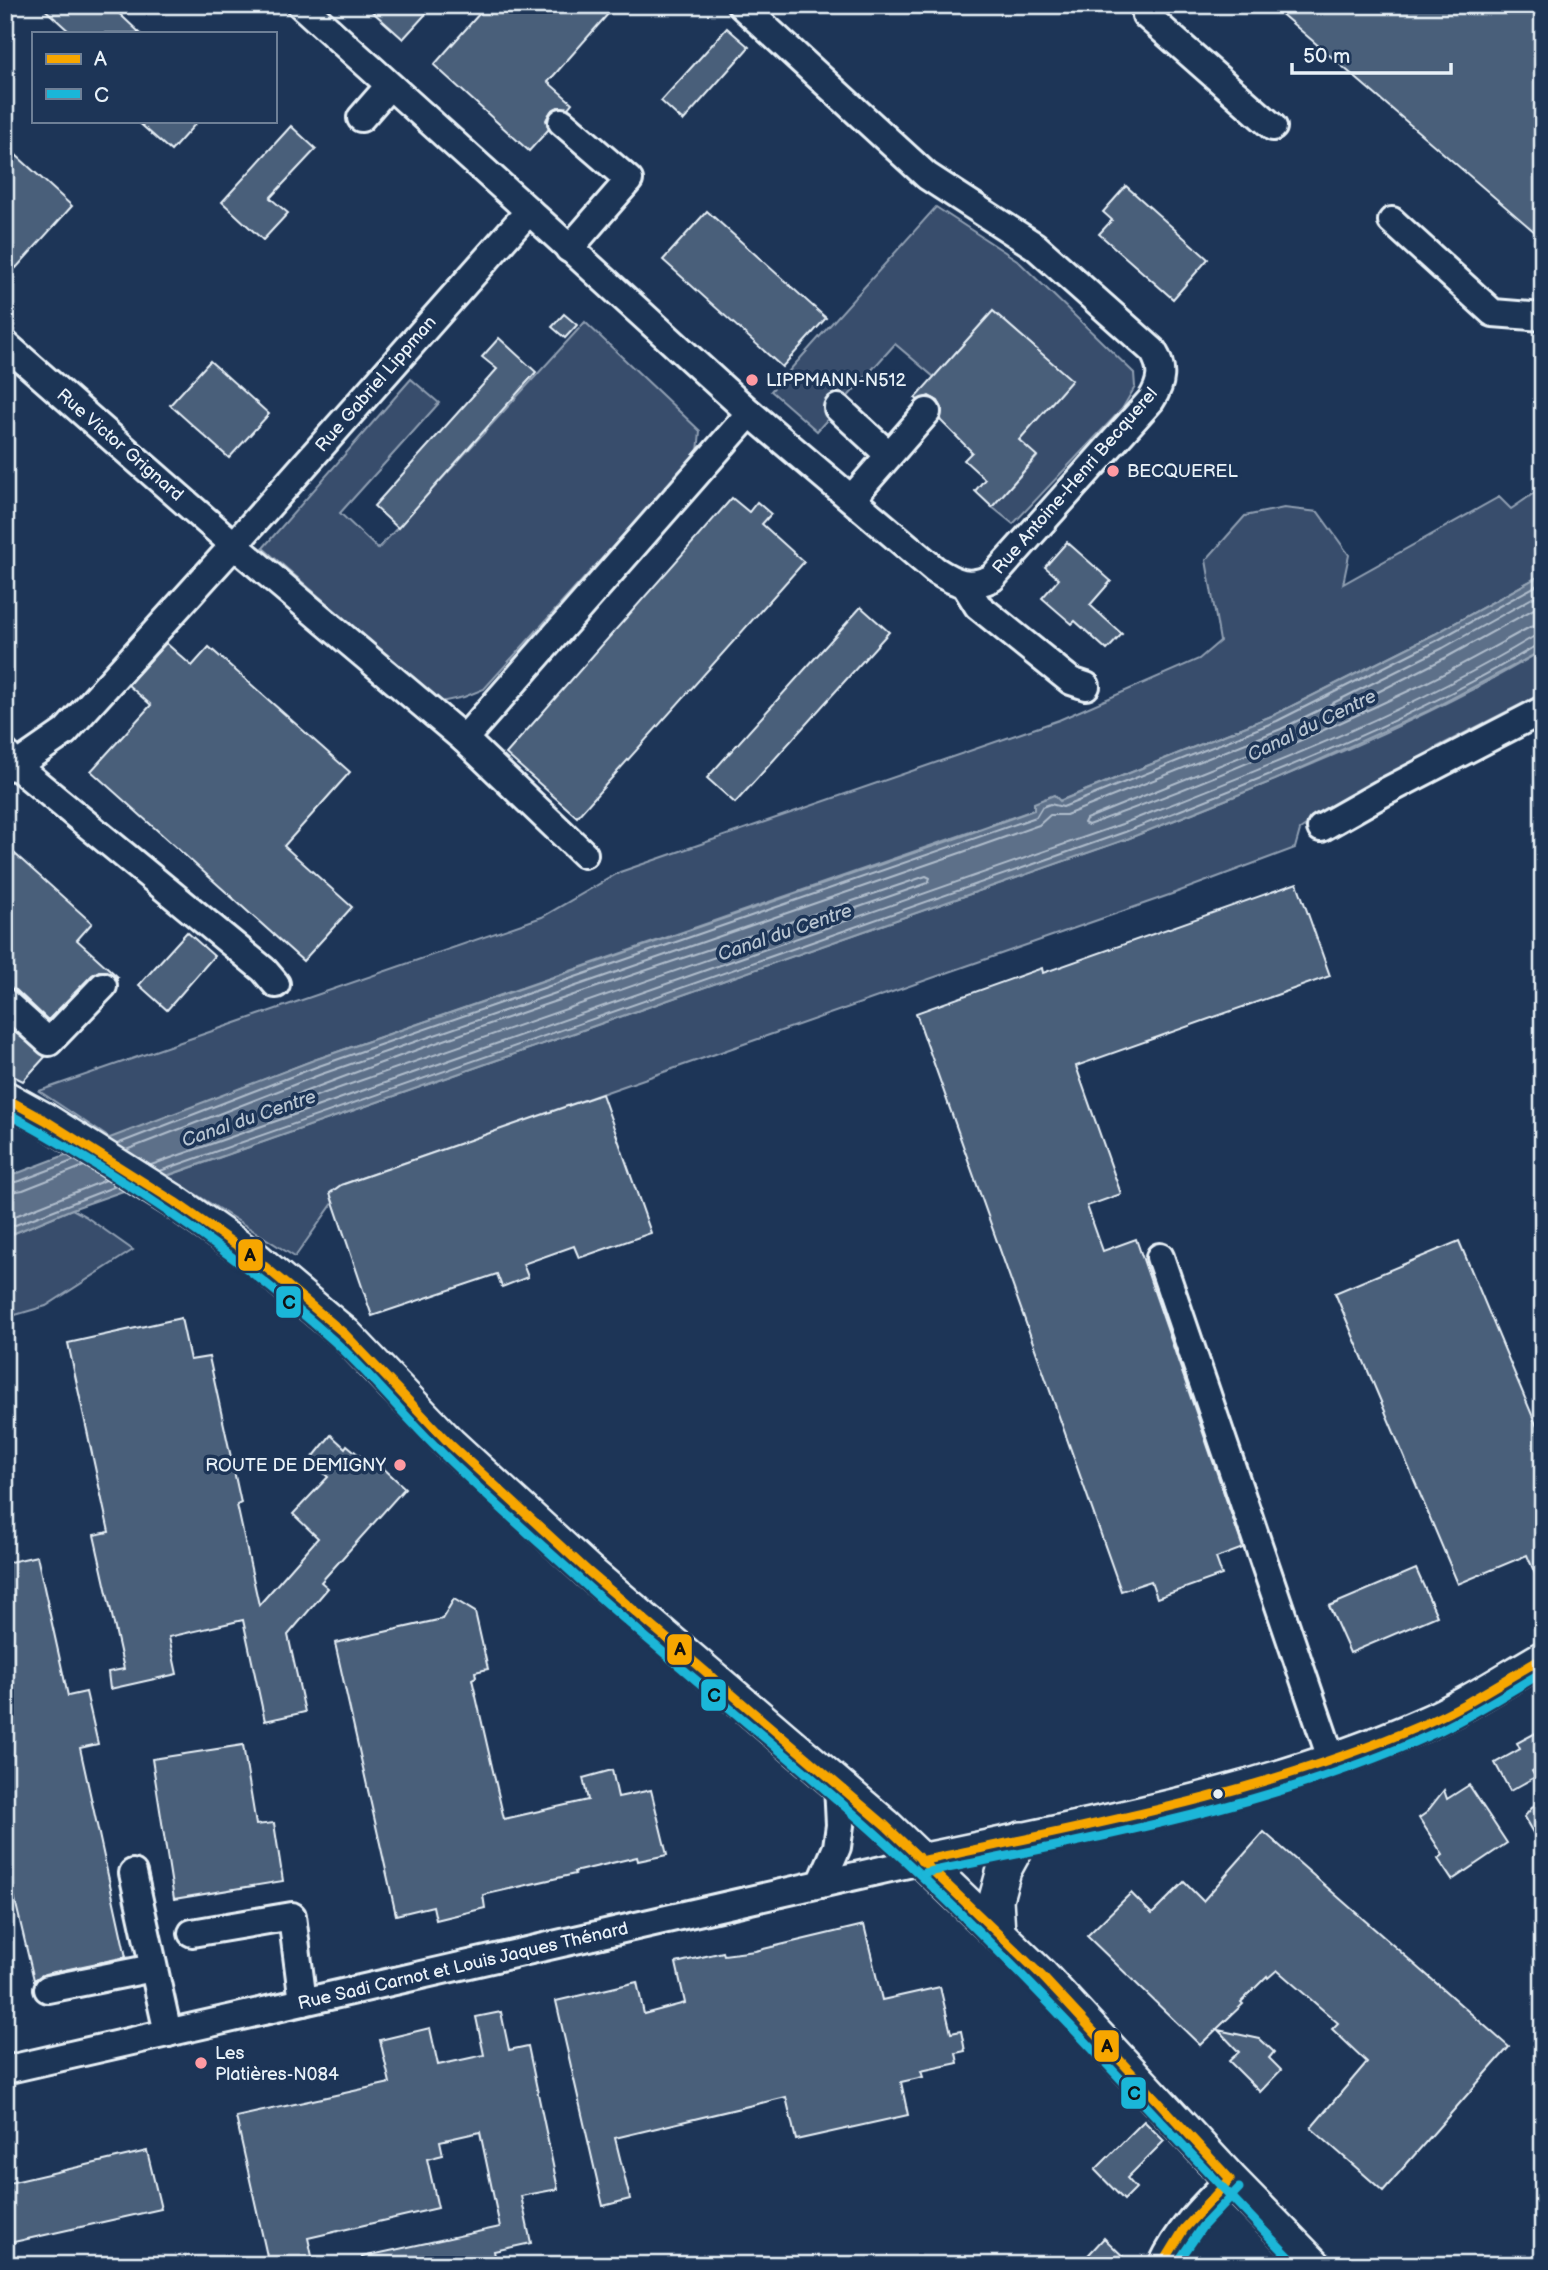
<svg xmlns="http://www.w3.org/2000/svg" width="1548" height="2270" font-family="'Balsamiq Sans',sans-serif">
<rect width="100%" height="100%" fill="#1d3557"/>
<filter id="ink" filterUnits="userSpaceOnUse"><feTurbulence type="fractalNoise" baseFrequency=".0143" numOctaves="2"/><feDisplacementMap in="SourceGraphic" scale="14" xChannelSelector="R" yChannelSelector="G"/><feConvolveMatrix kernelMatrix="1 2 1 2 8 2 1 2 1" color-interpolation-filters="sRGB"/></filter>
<g filter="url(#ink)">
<!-- green -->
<g fill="#374d6c" stroke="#909fb2" stroke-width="2">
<path d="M936,207L1017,260L1134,373L1135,387L1122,409L1013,524L992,507L1037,457L1019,440L1071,380L993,311L934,377L895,344L817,431L771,391Z"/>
<path d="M585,322L700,431L698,452L484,689L464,697L441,702L263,548L411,379L439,403L340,513L378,549Z"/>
<path d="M1543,487V574L1435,634L1274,715L1059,801L314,1060L111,1139L39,1091L542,917L620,872L1059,720L1199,659L1220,641L1206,560L1245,516L1284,508L1318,512L1349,555L1343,584L1499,497L1511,509Z"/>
<path d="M1543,650V693L1435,748L1402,772L1334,806L1300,830L1295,848L1172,894L341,1185L330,1193L333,1203L295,1257L167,1176L1127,839C1268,783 1413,728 1543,650Z"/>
<path d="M72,1209L85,1216L133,1250L46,1306L5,1318V1237Z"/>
</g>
<!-- water -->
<path fill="#5d7089" stroke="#95a4b5" stroke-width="2" d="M1543,574V650L1430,710L1275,780L1127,839L72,1209L5,1237V1178L314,1060L957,838L1034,810V803L1054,795L1060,801L1274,715L1435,634Z"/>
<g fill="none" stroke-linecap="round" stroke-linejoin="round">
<!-- shore -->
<g stroke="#b0bdcc" stroke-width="2">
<path d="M1543,604L1447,657L1285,739L1086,819L1084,823L1088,825C1200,785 1310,738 1417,687C1455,669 1493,647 1530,627L1543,625"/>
<path d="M926,876L930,878L928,883L276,1110L272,1108L273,1104C487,1020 708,951 926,876Z"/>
<path d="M117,1144L316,1067L1036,817L1042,807L1050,804L1063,807L1277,721L1438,640L1543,582"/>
<path d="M126,1150L319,1075L963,852L1039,825L1050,815H1066L1281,729L1443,648L1543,592"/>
<path d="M151,1165L1122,824C1261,769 1404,715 1533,637L1543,635"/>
<path d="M160,1171L1125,832C1264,777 1408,723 1537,645L1543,644"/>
<path d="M5,1184L20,1181L75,1160"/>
<path d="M5,1193L23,1190L84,1166"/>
<path d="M5,1220L106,1180"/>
<path d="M5,1229L116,1186"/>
</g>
</g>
<!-- building -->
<g fill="#495e7a" stroke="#e8f1f8" stroke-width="2">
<path d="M40,5H110L140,33H71Z"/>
<path d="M365,5H434L403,39Z"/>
<path d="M487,5H616L548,82L572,103L568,108L558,107L551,111L546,120L549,129L529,151L434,65Z"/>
<path d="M1271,5H1543V239Z"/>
<path d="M727,28L749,47L683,121L661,101Z"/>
<path d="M137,121H198L171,151Z"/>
<path d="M291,126L316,149L270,198L288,213L263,240L222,202Z"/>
<path d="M5,145L72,206L16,268L5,258Z"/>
<path d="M1126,186L1208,259L1173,299L1099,234L1112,220L1103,212Z"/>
<path d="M707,211L826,318L782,367L663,260Z"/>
<path d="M993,311L1072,380L1019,440L1037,456L992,507L975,491L985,479L964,460L972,452L940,420L942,408L938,401L929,396L918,400L915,398Z"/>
<path d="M564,314L577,325L565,338L552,327Z"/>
<path d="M499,338L536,372L398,528L374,506L497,369L482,357Z"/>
<path d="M210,361L269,414L229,458L170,405Z"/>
<path d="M732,498L749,512L757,502L771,514L762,524L804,562L577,817L506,754Z"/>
<path d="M1067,542L1111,581L1090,605L1122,634L1107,650L1075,621L1072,624L1042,598L1059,579L1045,567Z"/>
<path d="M861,607L889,632L735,803L707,778Z"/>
<path d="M166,643L192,666L209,647L350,772L284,846L352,907L303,961L91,771L151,705L128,685Z"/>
<path d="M5,845L92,923L77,940L118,977L116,978L106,971H99L92,975L48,1020L16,990L5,987Z"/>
<path d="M1297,883L1330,976L1076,1066L1121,1194L1087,1206L1103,1251L1136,1239L1243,1548L1216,1558L1222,1575L1157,1598L1151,1581L1121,1591L916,1013L1042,968L1043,973Z"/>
<path d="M187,932L214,956L167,1010L139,985Z"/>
<path d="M5,1024L45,1057L23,1081L5,1072Z"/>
<path d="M602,1094L651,1233L579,1258L574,1246L523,1264L528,1277L502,1287L497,1274L372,1316L330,1193L341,1185Z"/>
<path d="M1459,1241L1543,1441V1592L1527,1555L1458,1584L1335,1293Z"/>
<path d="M181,1318L190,1360L209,1357L241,1503L237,1505L259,1605L318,1538L293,1514L328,1477L310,1461L331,1435L345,1448L347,1445L378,1471L382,1467L405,1488L321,1582L328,1588L288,1635L305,1712L265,1721L243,1620L169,1637L177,1674L110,1689L108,1672L124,1669L94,1535L109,1532L68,1343Z"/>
<path d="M37,1556L68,1696L86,1692L98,1744L80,1748L126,1957L45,1974L34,1980L5,1858V1563Z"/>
<path d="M1416,1569L1437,1616L1350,1653L1329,1606Z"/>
<path d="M454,1599L475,1612L488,1669L475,1672L476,1677L472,1679L504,1819L588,1800L583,1778L612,1770L618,1797L651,1790L667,1855L638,1861L637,1857L574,1872L575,1874L483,1895L485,1908L436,1920L433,1906L396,1915L335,1643L442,1619Z"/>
<path d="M1543,1729V1764L1532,1771L1535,1777L1510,1791L1495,1763L1520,1749L1517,1743Z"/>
<path d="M243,1745L256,1825L274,1823L283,1881L174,1899L152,1759Z"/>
<path d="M1469,1785L1507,1843L1452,1880L1438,1859L1443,1855L1419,1818L1426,1813L1444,1790L1447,1799Z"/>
<path d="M1543,1795V1850L1524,1817Z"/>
<path d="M1264,1832L1509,2047L1383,2191L1311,2128L1367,2062L1332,2029L1338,2023L1277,1970L1268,1978L1267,1976L1241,2002L1243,2004L1200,2045L1087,1936L1131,1893L1152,1914L1184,1882L1203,1901Z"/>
<path d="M864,1925L882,2000L940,1987L951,2033L961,2031L965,2051L956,2053L958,2063L921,2071L923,2077L901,2082L908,2115L796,2140L786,2097L615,2138L630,2199L603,2206L556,2001L637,1982L644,2014L685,2003L676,1963L723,1952L724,1955L755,1951Z"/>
<path d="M501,2012L509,2050L528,2046L558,2189L521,2196L531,2243L494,2251L497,2265H363L362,2257L500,2227L480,2132L440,2141L443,2155L427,2159L438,2208L308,2238L314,2265H269L236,2117L390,2083L380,2040L430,2028L438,2065L484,2055L476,2017Z"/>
<path d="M1218,2030L1260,2039L1274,2052L1269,2058L1281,2070L1260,2092L1229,2061L1239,2052Z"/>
<path d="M1144,2121L1164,2141L1127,2178L1136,2188L1124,2200L1095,2170Z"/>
<path d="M147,2151L161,2209L5,2244V2184Z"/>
<path d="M1104,2238L1132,2265H1079Z"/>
</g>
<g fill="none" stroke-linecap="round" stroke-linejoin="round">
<!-- minor casing -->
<g stroke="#e8f1f8" stroke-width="32">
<g id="minor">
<path d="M1147,5L1146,15L1273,127"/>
<path d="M361,118L389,86"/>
<path d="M562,122L629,180L569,249"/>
<path d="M529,211L750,413L935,570C955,583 969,589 992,578L1151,400C1162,383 1164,369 1153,351L1035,246L927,176L741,5"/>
<path d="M1392,221L1493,313L1543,317"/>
<path d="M5,344L234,545L464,739"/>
<path d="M838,408L889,455"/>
<path d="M852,498L927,412"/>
<path d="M965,585L978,606L1071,681L1086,686"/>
<path d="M6,754L16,766L264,970L276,984"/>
<path d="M5,767L16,766L65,732L234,545L529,211L301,5"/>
<path d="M1321,828L1381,794L1543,710"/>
<path d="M584,854L464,739L750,413"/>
<path d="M5,1002L49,1042L103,986"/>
<path d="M1160,1257L1332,1761"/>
<path d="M133,1873L168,2033"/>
<path d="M821,1884L837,1847L840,1825L838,1785"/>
<path d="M192,1933L292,1916L303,2002"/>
<path d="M48,1989L153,1968"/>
<path d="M5,2070L921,1861"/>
<path d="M1162,2265C1178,2230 1204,2205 1230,2179"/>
</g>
</g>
<!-- major casing -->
<g stroke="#e8f1f8" stroke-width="38">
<g id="major">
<path d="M5,1098L45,1120L175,1202L256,1259L345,1334L450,1444L589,1572L885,1825L1042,1976L1230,2179L1314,2265"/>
<path d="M921,1861C1090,1825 1263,1795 1422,1725C1464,1707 1503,1681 1543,1658"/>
<path d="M998,1933L996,1899L1004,1870L1021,1839"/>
</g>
</g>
<!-- minor -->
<use href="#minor" stroke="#1d3557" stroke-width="26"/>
<!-- major -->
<use href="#major" stroke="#1d3557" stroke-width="33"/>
<!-- bus-1 casing -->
<g stroke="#1d3557" stroke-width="14">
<g id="bus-1">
<path d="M5,1098L45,1120L175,1202L256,1259L345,1334L450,1444L589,1572L885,1825L1042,1976L1230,2179L1184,2229L1162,2265"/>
<path d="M921,1861C1090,1825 1262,1794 1422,1725C1464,1707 1503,1681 1543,1658"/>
</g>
</g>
<!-- bus-2 casing -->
<g stroke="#1d3557" stroke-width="14">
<g id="bus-2">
<path d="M5,1112C122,1176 235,1252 334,1341C373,1376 405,1418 443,1454C487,1497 533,1537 578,1578C675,1666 779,1746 876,1834C1025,1968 1156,2121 1297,2265"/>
<path d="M924,1873C1098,1837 1278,1806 1441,1730C1476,1713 1509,1692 1543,1672"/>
<path d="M1176,2265L1202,2227L1239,2188"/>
</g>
</g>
<!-- bus-1 -->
<use href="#bus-1" stroke="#f7a600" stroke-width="9"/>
<!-- bus-2 -->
<use href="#bus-2" stroke="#1ab6d8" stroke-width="9"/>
</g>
</g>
<!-- markers -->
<g fill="#ff9aa2" stroke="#1d3557" stroke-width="2.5">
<circle cx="752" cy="380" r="7"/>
<circle cx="1113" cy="471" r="7"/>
<circle cx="400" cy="1465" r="7"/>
<circle cx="201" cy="2063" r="7"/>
</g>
<circle fill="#e8f1f8" stroke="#1d3557" stroke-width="2.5" cx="1218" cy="1794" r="6"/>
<g text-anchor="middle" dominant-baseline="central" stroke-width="7" stroke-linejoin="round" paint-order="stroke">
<!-- poi labels -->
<g font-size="18" fill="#e8f1f8" stroke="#1d3557" text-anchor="start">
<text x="766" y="380">LIPPMANN-N512</text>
<text x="1127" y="471">BECQUEREL</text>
<text x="386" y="1465" text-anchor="end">ROUTE DE DEMIGNY</text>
<text x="215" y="2053">Les<tspan x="215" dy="21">Platières-N084</tspan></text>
</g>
<!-- street labels -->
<g font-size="18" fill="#e8f1f8" stroke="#1d3557">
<text transform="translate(376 384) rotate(-49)">Rue Gabriel Lippman</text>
<text transform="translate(120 445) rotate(41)">Rue Victor Grignard</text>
<text transform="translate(1075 481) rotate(-49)">Rue Antoine-Henri Becquerel</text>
<text transform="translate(463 1966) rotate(-13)">Rue Sadi Carnot et Louis Jaques Thénard</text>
</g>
<!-- water labels -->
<g font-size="19" font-style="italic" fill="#b7c4d1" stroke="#1d3557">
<text transform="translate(1312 726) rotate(-26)">Canal du Centre</text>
<text transform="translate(785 933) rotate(-19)">Canal du Centre</text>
<text transform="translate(249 1119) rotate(-19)">Canal du Centre</text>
</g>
</g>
<g stroke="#1d3557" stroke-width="2.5">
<rect x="237" y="1238" width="27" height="34" rx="7" fill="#f7a600"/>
<rect x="275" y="1285" width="27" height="34" rx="7" fill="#1ab6d8"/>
<rect x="666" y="1633" width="27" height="33" rx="7" fill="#f7a600"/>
<rect x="700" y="1678" width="27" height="34" rx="7" fill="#1ab6d8"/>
<rect x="1093" y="2029" width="27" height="34" rx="7" fill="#f7a600"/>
<rect x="1120" y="2076" width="27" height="34" rx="7" fill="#1ab6d8"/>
</g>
<g font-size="19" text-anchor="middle" font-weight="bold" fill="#111">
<text x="250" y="1262">A</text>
<text x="289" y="1309">C</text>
<text x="680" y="1656">A</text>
<text x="714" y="1702">C</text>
<text x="1107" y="2053">A</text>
<text x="1134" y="2100">C</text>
</g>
<!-- margin -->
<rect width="1548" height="2270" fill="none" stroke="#1d3557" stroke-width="28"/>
<rect x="14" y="14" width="1520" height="2242" fill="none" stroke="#e8f1f8" stroke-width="2.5" filter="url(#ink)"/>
<!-- legend -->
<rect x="32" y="32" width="245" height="91" fill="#1d3557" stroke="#6e8097" stroke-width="2"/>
<rect x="46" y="54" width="35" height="10" fill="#f7a600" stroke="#6e8097" stroke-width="2"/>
<text x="94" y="66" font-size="21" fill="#e8f1f8">A</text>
<rect x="46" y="89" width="35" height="10" fill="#1ab6d8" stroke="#6e8097" stroke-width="2"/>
<text x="94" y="102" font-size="21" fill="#e8f1f8">C</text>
<!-- scale -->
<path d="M1292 63v10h159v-10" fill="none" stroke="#e8f1f8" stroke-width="3.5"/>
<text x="1303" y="63" font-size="21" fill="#e8f1f8" stroke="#1d3557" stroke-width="5" paint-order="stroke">50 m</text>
</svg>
